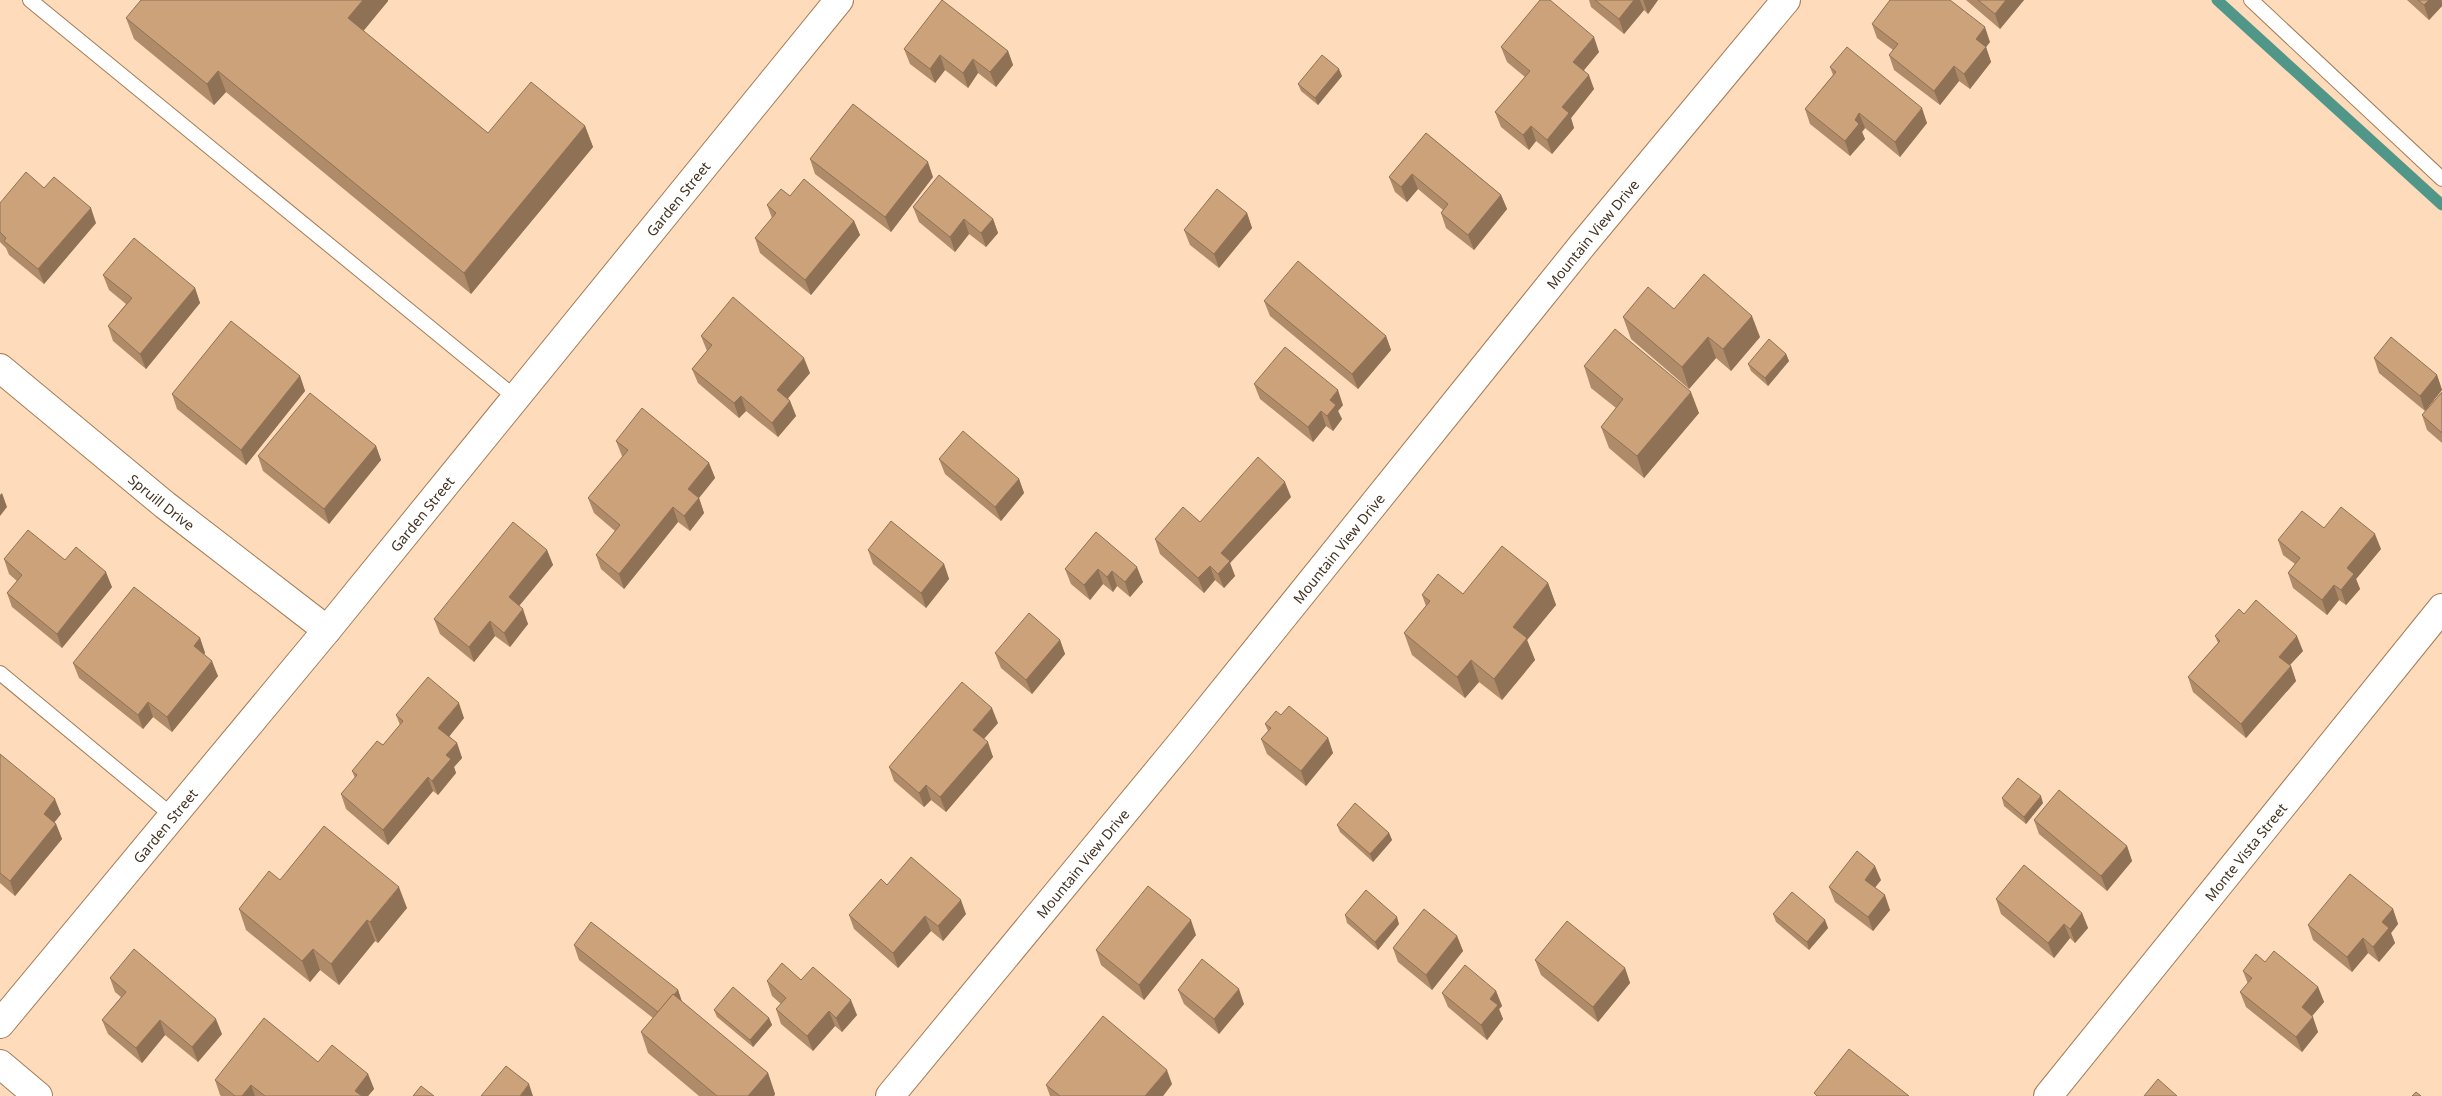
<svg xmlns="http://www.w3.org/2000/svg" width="2442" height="1096" font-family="'Noto Sans',sans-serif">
<rect width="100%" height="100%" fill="#fedbba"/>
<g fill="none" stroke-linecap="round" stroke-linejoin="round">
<!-- stream -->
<path stroke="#50978a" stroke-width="11" d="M2217,0L2442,205"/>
<!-- lane casing -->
<g stroke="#a47c56" stroke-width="16">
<g id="lane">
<path d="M30,0L516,398"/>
<path d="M2251,0L2442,179"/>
<path d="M0,673L174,817"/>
</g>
</g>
<!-- street casing -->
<g stroke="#a47c56" stroke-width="30">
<g id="street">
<path id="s1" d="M0,368L165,505L327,630"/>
<path id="s2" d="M0,1024L327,630L839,0"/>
<path d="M0,1064L38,1096"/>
<path id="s3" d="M890,1096L1183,741L1584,243L1786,0"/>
<path id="s4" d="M2048,1096L2442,608"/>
</g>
</g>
<!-- lane -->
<use href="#lane" stroke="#fff" stroke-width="14"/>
<!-- street -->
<use href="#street" stroke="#fff" stroke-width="28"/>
</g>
<!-- wall -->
<g fill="#af8b69">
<path d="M1589,0H1658L1648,14L1644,10L1624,34L1591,7Z"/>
<path d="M1966,0H2024L2000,29Z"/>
<path d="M2407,0H2442V6L2429,20Z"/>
<path d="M388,1L363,31L488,133L585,126L593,147L471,294L226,92L214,105L134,39L126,18Z"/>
<path d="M1872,24L1990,42L1986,47L1991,62L1970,89L1959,81L1940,105L1894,70L1889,55L1893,50L1877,38Z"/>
<path d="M1501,47L1599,52L1584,70L1594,89L1571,118L1574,128L1552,154L1536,141L1529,150L1501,127L1495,112L1525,77L1507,62Z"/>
<path d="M904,49L1008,51L1013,65L996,87L978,73L968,88L945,70L935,83L910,64Z"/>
<path d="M1830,67L1927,123L1900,157L1865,128L1862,132L1865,139L1850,156L1810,124L1805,109L1833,75Z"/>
<path d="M1342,76L1318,105L1301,91L1298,84Z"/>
<path d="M1426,133L1501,195L1507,209L1474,250L1446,228L1441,213L1443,210L1418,189L1407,202L1395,192L1389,177Z"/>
<path d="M810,159L933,177L891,232L815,174Z"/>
<path d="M44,188L96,223L44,284L9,255L6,248L0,242V203Z"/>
<path d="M790,196L854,221L860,235L811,295L760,253L755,238L772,218L767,205Z"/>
<path d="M913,207L993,219L998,233L986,247L969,234L955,252L919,222Z"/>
<path d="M1247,213L1252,228L1219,268L1190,245L1184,230Z"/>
<path d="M103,275L195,288L200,303L146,369L113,341L108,326L126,304L109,290Z"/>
<path d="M1264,301L1386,336L1391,350L1358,389L1270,316Z"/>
<path d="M1623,317L1760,337L1731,371L1716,358L1689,389L1631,339Z"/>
<path d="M701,336L810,373L788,398L790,401L796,416L778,437L746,411L739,418L698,383L692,369L707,351Z"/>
<path d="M1786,354L1789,361L1768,386L1751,371L1748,364Z"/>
<path d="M2374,358L2437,375L2442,390L2425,411L2379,373Z"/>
<path d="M1584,366L1699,413L1644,478L1609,448L1601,427L1616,408L1591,388Z"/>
<path d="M300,376L305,391L246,465L177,409L172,394Z"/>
<path d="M1254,384L1343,405L1338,411L1342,419L1333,431L1326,426L1313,442L1260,399Z"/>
<path d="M2442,392V443L2427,430L2422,415Z"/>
<path d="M616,441L709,463L715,478L699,498L704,513L690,531L678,522L624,589L601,569L596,555L615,531L594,513L588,498L623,457L622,456Z"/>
<path d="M376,446L381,460L329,524L263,471L258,456Z"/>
<path d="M939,459L1019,479L1024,493L1001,521L945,474Z"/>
<path d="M1291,497L1230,563L1235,576L1224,588L1215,580L1204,593L1160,554L1155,539L1200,522Z"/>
<path d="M2324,528L2381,549L2356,579L2360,589L2346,605L2339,600L2327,615L2293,588L2288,573L2295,564L2283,555L2278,540Z"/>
<path d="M1096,532L1143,582L1130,597L1117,586L1113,592L1103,584L1090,600L1071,584L1065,569Z"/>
<path d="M547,550L553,565L519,606L528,624L510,647L495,636L474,662L440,634L434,619Z"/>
<path d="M868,550L944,564L949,579L926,608L873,564Z"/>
<path d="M4,559L65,560L112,587L62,648L12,607L7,593L17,581L9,574Z"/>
<path d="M1548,583L1556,605L1527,640L1535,660L1502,700L1479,682L1465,698L1412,655L1404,633L1426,606L1422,595L1463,594Z"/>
<path d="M2244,614L2303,651L2290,665L2291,666L2296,681L2246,738L2193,692L2188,677L2218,643L2215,636Z"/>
<path d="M200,638L205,653L204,654L218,676L172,732L153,717L143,729L79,678L73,663Z"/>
<path d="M1060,640L1065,654L1032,694L1001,668L995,653Z"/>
<path d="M396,715L464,718L449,736L457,743L462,758L454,767L456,773L438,795L433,791L388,845L346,809L341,794L355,778L352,771L383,745L400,725Z"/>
<path d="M998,723L984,739L993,757L946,812L931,800L924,807L894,781L889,767Z"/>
<path d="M1265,724L1328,738L1333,753L1306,786L1267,754L1261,739L1268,731Z"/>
<path d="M0,754L61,814L54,822L56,824L62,839L15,896L0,883Z"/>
<path d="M2002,798L2043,803L2026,824L2004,806Z"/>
<path d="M2034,820L2127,846L2132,861L2107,891L2039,834Z"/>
<path d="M1337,825L1389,833L1392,840L1373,862L1340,832Z"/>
<path d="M280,880L407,908L378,943L375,941L339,985L320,970L310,982L246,930L239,909Z"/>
<path d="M1881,880L1875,887L1890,910L1873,931L1835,902L1829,887Z"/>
<path d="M887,885L966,914L943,941L931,931L898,968L854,929L849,915Z"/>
<path d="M1996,899L2082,913L2088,928L2075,943L2070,938L2054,958L2001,914Z"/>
<path d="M2393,909L2398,924L2391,933L2395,943L2379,962L2368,953L2352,972L2313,940L2308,925Z"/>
<path d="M1773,914L1825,920L1828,928L1809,950L1776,922Z"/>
<path d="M1345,915L1399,924L1378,950L1347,923Z"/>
<path d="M1196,935L1144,1000L1101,965L1096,950Z"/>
<path d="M1457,936L1463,951L1432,990L1398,962L1393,948Z"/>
<path d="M574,945L678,990L682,1002L768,1073L775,1094L774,1096H699L648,1053L641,1032L653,1018L579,960Z"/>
<path d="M1535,960L1625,968L1630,983L1598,1022L1541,975Z"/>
<path d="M2265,962L2318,987L2324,1002L2312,1016L2318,1032L2302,1052L2246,1007L2240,992L2248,984L2243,971Z"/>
<path d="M110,978L222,1034L198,1062L165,1035L142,1063L108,1034L102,1020L121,997L115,992Z"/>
<path d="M801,980L857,1015L842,1032L835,1026L813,1051L781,1024L776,1009L781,1004L772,996L767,981Z"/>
<path d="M1178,990L1244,1004L1219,1034L1184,1004Z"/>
<path d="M1496,991L1502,1006L1499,1009L1503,1019L1487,1040L1448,1007L1442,993Z"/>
<path d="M714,1010L769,1018L772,1025L753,1047L717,1017Z"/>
<path d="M318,1062L368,1074L374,1089L368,1096H221L220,1095L215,1080Z"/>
<path d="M1172,1084L1163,1096H1050L1046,1085Z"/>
</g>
<!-- shaded-wall -->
<g fill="#8f7155">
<path d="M363,0H388V1L356,40L348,18Z"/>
<path d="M1634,0H1640L1644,10L1624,34L1619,19Z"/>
<path d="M1643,0H1658L1648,14Z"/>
<path d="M2006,0H2024L2000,29L1995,14Z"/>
<path d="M2429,0H2441L2442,2V6L2429,20L2424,5Z"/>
<path d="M1985,27L1990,42L1986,47L1991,62L1970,89L1964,74L1976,39Z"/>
<path d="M1594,37L1599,52L1579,76L1573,62Z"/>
<path d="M1008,51L1013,65L996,87L990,72Z"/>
<path d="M940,55L945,70L935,83L930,69Z"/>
<path d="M973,59L978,73L968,88L963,73Z"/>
<path d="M1954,66L1959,81L1940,105L1934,91Z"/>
<path d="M1339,69L1342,76L1318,105L1315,98Z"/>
<path d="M218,71L226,92L214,105L207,84Z"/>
<path d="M1589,75L1594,89L1571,118L1574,128L1552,154L1547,140L1562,107Z"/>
<path d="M1922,108L1927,123L1900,157L1895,142Z"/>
<path d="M1859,113L1865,128L1862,132L1865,139L1850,156L1845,141L1855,120Z"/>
<path d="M585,126L593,147L471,294L464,273Z"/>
<path d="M1531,126L1536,141L1529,150L1523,135Z"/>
<path d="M928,162L933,177L891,232L885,217Z"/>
<path d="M1412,174L1418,189L1407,202L1401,187Z"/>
<path d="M1501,195L1507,209L1474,250L1468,235Z"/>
<path d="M91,208L96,223L44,284L38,269Z"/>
<path d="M1247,213L1252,228L1219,268L1214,254Z"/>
<path d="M964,219L969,234L955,252L950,237Z"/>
<path d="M993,219L998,233L986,247L981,233Z"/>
<path d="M854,221L860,235L811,295L805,280Z"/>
<path d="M195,288L200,303L146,369L140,354Z"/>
<path d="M1752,316L1760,337L1731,371L1723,349Z"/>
<path d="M1386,336L1391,350L1358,389L1352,374Z"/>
<path d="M1708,337L1716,358L1689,389L1682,367Z"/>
<path d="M1786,354L1789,361L1768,386L1765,378Z"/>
<path d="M804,358L810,373L783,404L777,390Z"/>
<path d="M2437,375L2442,390L2425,411L2420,396Z"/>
<path d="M300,376L305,391L246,465L241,450Z"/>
<path d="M1338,390L1343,405L1338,411L1342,419L1333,431L1327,416L1330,400Z"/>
<path d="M1691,392L1699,413L1644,478L1637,456Z"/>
<path d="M741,396L746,411L739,418L734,403Z"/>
<path d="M790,401L796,416L778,437L772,423Z"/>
<path d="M1321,411L1326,426L1313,442L1308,427Z"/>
<path d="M376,446L381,460L329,524L324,509Z"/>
<path d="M709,463L715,478L694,504L688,489Z"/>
<path d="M1019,479L1024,493L1001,521L995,507Z"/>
<path d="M1285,482L1291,497L1230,563L1235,576L1224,588L1218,574L1221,553Z"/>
<path d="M2,493L7,507L0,516V495Z"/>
<path d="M699,498L704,513L690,531L684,516Z"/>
<path d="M673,507L678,522L624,589L619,574Z"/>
<path d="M2375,534L2381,549L2356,579L2360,589L2346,605L2341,590L2347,568Z"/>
<path d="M547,550L553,565L514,612L509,597Z"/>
<path d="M944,564L949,579L926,608L921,593Z"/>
<path d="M1210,566L1215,580L1204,593L1198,578Z"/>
<path d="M1137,567L1143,582L1130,597L1125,582Z"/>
<path d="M1098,569L1103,584L1090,600L1084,585Z"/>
<path d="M1112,571L1117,586L1113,592L1107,577Z"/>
<path d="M106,572L112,587L62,648L57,634Z"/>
<path d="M1548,583L1556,605L1527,640L1535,660L1502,700L1494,679L1513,627Z"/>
<path d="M2334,585L2339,600L2327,615L2322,600Z"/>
<path d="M523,609L528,624L510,647L504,633Z"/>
<path d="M490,621L495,636L474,662L469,647Z"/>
<path d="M2297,636L2303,651L2284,671L2279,657Z"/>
<path d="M200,638L205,653L199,661L194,646Z"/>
<path d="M1060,640L1065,654L1032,694L1026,680Z"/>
<path d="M1471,660L1479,682L1465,698L1457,677Z"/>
<path d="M212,661L218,676L172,732L167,717Z"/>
<path d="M2291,666L2296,681L2246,738L2241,724Z"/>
<path d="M148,702L153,717L143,729L138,715Z"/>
<path d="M459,703L464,718L444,743L438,728Z"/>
<path d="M992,708L998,723L979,744L973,730Z"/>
<path d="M1328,738L1333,753L1306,786L1301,771Z"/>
<path d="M988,742L993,757L946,812L940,797Z"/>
<path d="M457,743L462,758L454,767L456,773L438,795L432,781L446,755Z"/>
<path d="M428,777L433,791L388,845L383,830Z"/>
<path d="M926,785L931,800L924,807L919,793Z"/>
<path d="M2041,796L2043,803L2026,824L2024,817Z"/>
<path d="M55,799L61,814L50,828L44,814Z"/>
<path d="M56,824L62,839L15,896L10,881Z"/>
<path d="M1389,833L1392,840L1373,862L1370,854Z"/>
<path d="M2127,846L2132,861L2107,891L2101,876Z"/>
<path d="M1875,866L1881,880L1870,894L1865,880Z"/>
<path d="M399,887L407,908L378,943L370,922Z"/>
<path d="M1885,895L1890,910L1873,931L1868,917Z"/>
<path d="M961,900L966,914L943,941L938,926Z"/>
<path d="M2393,909L2398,924L2391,933L2395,943L2379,962L2373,947L2382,922Z"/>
<path d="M2082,913L2088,928L2075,943L2070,929Z"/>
<path d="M925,916L931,931L898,968L893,953Z"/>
<path d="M1397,917L1399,924L1378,950L1375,942Z"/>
<path d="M367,920L375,941L339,985L331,964Z"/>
<path d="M1191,920L1196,935L1144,1000L1139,985Z"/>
<path d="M1825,920L1828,928L1809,950L1807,942Z"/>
<path d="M2064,924L2070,938L2054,958L2048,943Z"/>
<path d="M1457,936L1463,951L1432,990L1426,975Z"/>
<path d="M2363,938L2368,953L2352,972L2347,957Z"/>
<path d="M313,949L320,970L310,982L302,961Z"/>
<path d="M1625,968L1630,983L1598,1022L1593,1007Z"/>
<path d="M2318,987L2324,1002L2307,1022L2302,1007Z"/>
<path d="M1239,989L1244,1004L1219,1034L1214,1019Z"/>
<path d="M678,990L683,1005L659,1013Z"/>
<path d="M1496,991L1502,1006L1499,1009L1503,1019L1487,1040L1481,1025L1490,999Z"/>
<path d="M851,1000L857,1015L842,1032L836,1018Z"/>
<path d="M829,1011L835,1026L813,1051L807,1036Z"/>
<path d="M2313,1017L2318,1032L2302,1052L2296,1037Z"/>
<path d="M769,1018L772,1025L753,1047L750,1040Z"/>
<path d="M216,1019L222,1034L198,1062L192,1047Z"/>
<path d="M160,1020L165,1035L142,1063L136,1048Z"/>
<path d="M1167,1070L1172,1084L1163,1096H1145Z"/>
<path d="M768,1073L775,1094L774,1096H748Z"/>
<path d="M368,1074L374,1089L368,1096H357L355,1091Z"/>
<path d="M529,1084L533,1096H520Z"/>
<path d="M251,1085L255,1096H242Z"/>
</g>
<!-- building -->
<g fill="#cca27a" stroke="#8f7155">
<path d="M141,0H363L348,18L488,133L531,82L585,126L464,273L218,71L207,84L126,18Z"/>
<path d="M942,0L1008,51L990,72L973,59L963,73L940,55L930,69L904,49Z"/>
<path d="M1540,0H1550L1594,37L1573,62L1589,75L1562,107L1569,113L1547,140L1531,126L1523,135L1495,112L1530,71L1501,47Z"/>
<path d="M1595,0H1634L1619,19Z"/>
<path d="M1890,0H1950L1985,27L1976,39L1986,47L1964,74L1954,66L1934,91L1889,55L1898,44L1872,24Z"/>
<path d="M1978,0H2006L1995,14Z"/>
<path d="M2418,0H2429L2424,5Z"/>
<path d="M1847,47L1922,108L1895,142L1859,113L1855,120L1859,124L1845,141L1805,109L1836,72L1830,67Z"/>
<path d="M1322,55L1339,69L1315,98L1298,84Z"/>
<path d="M853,104L928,162L885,217L810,159Z"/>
<path d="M1426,133L1501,195L1468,235L1441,213L1448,204L1412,174L1401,187L1389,177Z"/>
<path d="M26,172L44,188L54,177L91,208L38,269L4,241L6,238L0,232V203Z"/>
<path d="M939,175L993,219L981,233L964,219L950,237L913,207Z"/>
<path d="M804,179L854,221L805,280L755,238L776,213L767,205L781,189L790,196Z"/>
<path d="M1217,189L1247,213L1214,254L1184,230Z"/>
<path d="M134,238L195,288L140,354L108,326L132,298L103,275Z"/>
<path d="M1298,261L1386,336L1352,374L1264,301Z"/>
<path d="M1704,274L1752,316L1723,349L1708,337L1682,367L1623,317L1648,287L1674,309Z"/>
<path d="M733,297L804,358L777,390L790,401L772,423L741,396L734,403L692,369L712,345L701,336Z"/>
<path d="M231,321L300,376L241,450L172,394Z"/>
<path d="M1615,329L1691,392L1637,456L1601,427L1623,399L1584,366Z"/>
<path d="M2391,337L2437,375L2420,396L2374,358Z"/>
<path d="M1769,339L1786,354L1765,378L1748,364Z"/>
<path d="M1285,347L1338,390L1330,400L1336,405L1327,416L1321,411L1308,427L1254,384Z"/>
<path d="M2442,392V433L2422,415Z"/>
<path d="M310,393L376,446L324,509L258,456Z"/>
<path d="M642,408L709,463L688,489L699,498L684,516L673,507L619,574L596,555L620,525L588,498L628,450L616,441Z"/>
<path d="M963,431L1019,479L995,507L939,459Z"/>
<path d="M1258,457L1285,482L1221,553L1230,561L1218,574L1210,566L1198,578L1155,539L1183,507L1200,522Z"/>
<path d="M2341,507L2375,534L2347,568L2354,574L2341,590L2334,585L2322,600L2288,573L2300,558L2278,540L2302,511L2324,528Z"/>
<path d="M891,521L944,564L921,593L868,550Z"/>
<path d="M513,522L547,550L509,597L523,609L504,633L490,621L469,647L434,619Z"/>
<path d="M28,530L65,560L76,547L106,572L57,634L7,593L22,575L4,559Z"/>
<path d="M1096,532L1137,567L1125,582L1112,571L1107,577L1098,569L1084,585L1065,569Z"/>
<path d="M1502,546L1548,583L1513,627L1527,638L1494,679L1471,660L1457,677L1404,633L1430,601L1422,595L1438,574L1463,594Z"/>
<path d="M134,587L200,638L194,646L212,661L167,717L148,702L138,715L73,663Z"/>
<path d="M2256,600L2297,636L2279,657L2291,666L2241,724L2188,677L2220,641L2215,636L2239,609L2244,614Z"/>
<path d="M1029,613L1060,640L1026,680L995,653Z"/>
<path d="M428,677L459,703L438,728L457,743L446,755L451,759L432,781L428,777L383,830L341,794L357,775L352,771L377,741L383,745L403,721L396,715Z"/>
<path d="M962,682L992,708L973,730L988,742L940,797L926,785L919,793L889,767Z"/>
<path d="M1289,706L1328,738L1301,771L1261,739L1271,728L1265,724L1276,711L1281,715Z"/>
<path d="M0,754L55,799L44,814L56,824L10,881L0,873Z"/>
<path d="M2018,778L2041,796L2024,817L2002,798Z"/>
<path d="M2059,790L2127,846L2101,876L2034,820Z"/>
<path d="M1355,803L1389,833L1370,854L1337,825Z"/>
<path d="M324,826L399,887L370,922L367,920L331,964L313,949L302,961L239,909L269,871L280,880Z"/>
<path d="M1857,851L1875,866L1865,880L1885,895L1868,917L1829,887Z"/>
<path d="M911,857L961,900L938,926L925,916L893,953L849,915L881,879L887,885Z"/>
<path d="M2024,865L2082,913L2070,929L2064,924L2048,943L1996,899Z"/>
<path d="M2350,874L2393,909L2382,922L2389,928L2373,947L2363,938L2347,957L2308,925Z"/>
<path d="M1148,886L1191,920L1139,985L1096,950Z"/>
<path d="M1366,890L1397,917L1375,942L1345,915Z"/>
<path d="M1792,892L1825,920L1807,942L1773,914Z"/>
<path d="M1424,909L1457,936L1426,975L1393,948Z"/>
<path d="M1567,921L1625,968L1593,1007L1535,960Z"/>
<path d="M591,922L678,990L674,995L673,994L658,1012L574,945Z"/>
<path d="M134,949L216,1019L192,1047L160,1020L136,1048L102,1020L126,992L110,978Z"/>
<path d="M2274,951L2318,987L2302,1007L2313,1017L2296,1037L2240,992L2252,978L2243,971L2256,954L2265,962Z"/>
<path d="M1202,959L1239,989L1214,1019L1178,990Z"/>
<path d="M782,963L801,980L813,967L851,1000L836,1018L829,1011L807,1036L776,1009L786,998L767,981Z"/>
<path d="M1465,965L1496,991L1490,999L1498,1005L1481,1025L1442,993Z"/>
<path d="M733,987L769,1018L750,1040L714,1010Z"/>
<path d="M673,994L768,1073L748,1096H717L641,1032Z"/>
<path d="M1103,1016L1167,1070L1145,1096H1060L1046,1085Z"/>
<path d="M264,1018L318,1062L332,1045L368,1074L355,1091L362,1096H265L251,1085L242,1096H235L215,1080Z"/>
<path d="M1849,1049L1909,1096H1817L1814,1093Z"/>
<path d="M506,1066L529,1084L520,1096H481Z"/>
<path d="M2158,1079L2177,1096H2144Z"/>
<path d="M421,1086L434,1096H413Z"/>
<path d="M2416,1092L2421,1096H2412Z"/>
</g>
<g text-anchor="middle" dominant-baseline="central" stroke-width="4" stroke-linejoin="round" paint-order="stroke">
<!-- street labels -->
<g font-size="14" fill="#423120" stroke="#feecdb">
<text stroke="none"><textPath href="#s2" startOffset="1068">Garden Street</textPath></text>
<text stroke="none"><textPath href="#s3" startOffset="1112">Mountain View Drive</textPath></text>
<text stroke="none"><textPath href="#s1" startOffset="210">Spruill Drive</textPath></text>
<text stroke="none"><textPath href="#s2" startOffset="662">Garden Street</textPath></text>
<text stroke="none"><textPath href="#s3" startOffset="708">Mountain View Drive</textPath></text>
<text stroke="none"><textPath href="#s2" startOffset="258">Garden Street</textPath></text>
<text stroke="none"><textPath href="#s4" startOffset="314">Monte Vista Street</textPath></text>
<text stroke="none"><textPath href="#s3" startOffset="302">Mountain View Drive</textPath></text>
</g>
</g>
</svg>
